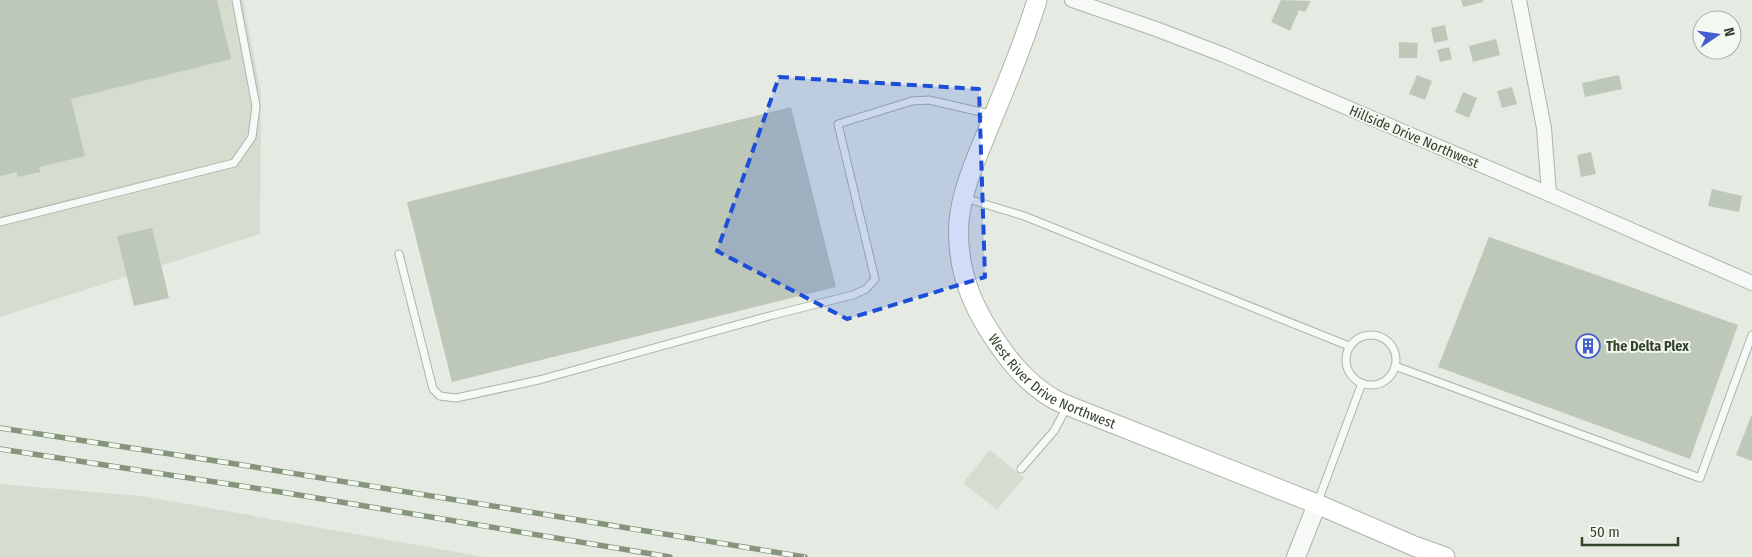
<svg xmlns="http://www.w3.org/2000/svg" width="1752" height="557" font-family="'Fira Sans Condensed',sans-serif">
<rect width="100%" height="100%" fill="#e5ebe2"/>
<!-- built -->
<g fill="#d4ddd0">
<path d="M0,0H243L261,93L260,234L0,317Z"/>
<path d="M990,450L1024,478L997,510L963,483Z"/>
<path d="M0,484L142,496L484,557H0Z"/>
</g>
<!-- building -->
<g fill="#bec8b9">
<path d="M0,0H217L231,59L71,99L85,156L39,167L40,172L18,177L17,172L0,176Z"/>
<path d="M1281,0L1311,1L1305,12L1299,10L1290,31L1271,22Z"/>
<path d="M1461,0H1483V2L1463,7Z"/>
<path d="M1445,25L1448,40L1434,43L1431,28Z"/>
<path d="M1496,39L1500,55L1473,62L1469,46Z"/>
<path d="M1399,42L1418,43L1417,58H1399Z"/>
<path d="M1449,47L1452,59L1440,62L1437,50Z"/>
<path d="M1417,75L1432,81L1425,100L1409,94Z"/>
<path d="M1619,75L1622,89L1585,97L1582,83Z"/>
<path d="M1512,87L1517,104L1502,108L1497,91Z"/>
<path d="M1463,92L1477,98L1469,118L1455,112Z"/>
<path d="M791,107L836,287L452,382L407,202Z"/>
<path d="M1591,152L1596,174L1581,177L1577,155Z"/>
<path d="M1712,189L1742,196L1739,212L1708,206Z"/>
<path d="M152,228L169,298L134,306L117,236Z"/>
<path d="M1489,237L1738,325L1690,459L1438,367Z"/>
<path d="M1752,414V461L1736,455Z"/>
</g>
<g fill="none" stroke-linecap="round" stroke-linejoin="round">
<!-- service casing -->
<g stroke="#acb5a7" stroke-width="9">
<g id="service">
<path d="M965,198L1024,216L1349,346"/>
<path d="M0,222L234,163L252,137L256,106L236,0"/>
<path d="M399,254L433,389L440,396L456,398L539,380L773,315L853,295L866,289L875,279L838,124L912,101L929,100L994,115"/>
<circle cx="1371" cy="360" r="25"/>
<path d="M1395,366L1700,478L1752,335"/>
<path d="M1021,469L1054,431L1068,405"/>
<path d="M1317,504L1362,383"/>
</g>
</g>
<!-- minor casing -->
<g stroke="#acb5a7" stroke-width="16">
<g id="minor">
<path d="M1072,0L1156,29L1224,55L1549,194L1752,283"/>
<path d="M1519,0L1544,128L1549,194"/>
</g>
</g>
<!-- tertiary casing -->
<g stroke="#acb5a7" stroke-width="20">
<path id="tertiary" d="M1296,557L1317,504"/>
</g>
<!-- secondary casing -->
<g stroke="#acb5a7" stroke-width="21">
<g id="secondary">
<path id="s1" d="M1037,0C1024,44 1006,85 989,127C977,157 962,189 959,221C956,262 968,298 990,332C1006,357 1025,382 1052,398C1060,403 1070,406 1079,410L1317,504L1414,546L1445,557"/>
</g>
</g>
<!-- service -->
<use href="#service" stroke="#f6f9f5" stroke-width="7"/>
<!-- minor -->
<use href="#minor" stroke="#f6f9f5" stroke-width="14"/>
<!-- tertiary -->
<use href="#tertiary" stroke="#f6f9f5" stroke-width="18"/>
<!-- secondary -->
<use href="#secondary" stroke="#fff" stroke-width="19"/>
<!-- rail casing -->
<g stroke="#85957b" stroke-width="5.5">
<g id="rail">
<path d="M0,428L236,464L805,557"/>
<path d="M0,449L287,493L670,557"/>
</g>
</g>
<!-- rail -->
<use href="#rail" stroke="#f4f8f2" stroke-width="4" stroke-dasharray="11" stroke-linecap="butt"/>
</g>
<!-- marked area -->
<path fill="#1d4ed8" fill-opacity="0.2" stroke="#1d4ed8" stroke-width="4" stroke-dasharray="10 6" stroke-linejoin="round" d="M779,77L979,89L985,277L847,319L717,251Z"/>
<!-- icons -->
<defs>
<g id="building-ring" transform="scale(1.25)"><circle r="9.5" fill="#f4f8f2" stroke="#455cd1" stroke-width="1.5"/><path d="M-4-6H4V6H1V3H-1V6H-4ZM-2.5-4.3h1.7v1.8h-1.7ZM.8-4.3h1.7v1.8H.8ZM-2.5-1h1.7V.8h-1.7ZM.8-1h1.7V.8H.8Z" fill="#455cd1"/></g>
</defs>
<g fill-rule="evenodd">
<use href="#building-ring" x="1588" y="346"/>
</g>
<g text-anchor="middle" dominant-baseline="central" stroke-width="4" stroke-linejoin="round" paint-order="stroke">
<!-- street labels -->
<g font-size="14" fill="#334329" stroke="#f4f8f2">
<text transform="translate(1414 137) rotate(23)">Hillside Drive Northwest</text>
<text stroke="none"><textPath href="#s1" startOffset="434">West River Drive Northwest</textPath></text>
</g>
<!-- poi labels -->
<g font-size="14" font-weight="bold" fill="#334329" stroke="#f4f8f2" text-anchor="start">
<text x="1606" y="346">The Delta Plex</text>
</g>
</g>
<!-- north arrow -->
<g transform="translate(1717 35) rotate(77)"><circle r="24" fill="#f4f8f2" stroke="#a7b0a2"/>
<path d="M0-4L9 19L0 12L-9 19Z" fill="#455cd1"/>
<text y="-8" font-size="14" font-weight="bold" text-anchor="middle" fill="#334329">N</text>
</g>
<!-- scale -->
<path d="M1582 537v8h96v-8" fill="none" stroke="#334329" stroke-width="2.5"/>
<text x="1590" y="537" font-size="15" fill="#334329" stroke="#f4f8f2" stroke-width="4" paint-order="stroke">50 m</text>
</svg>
